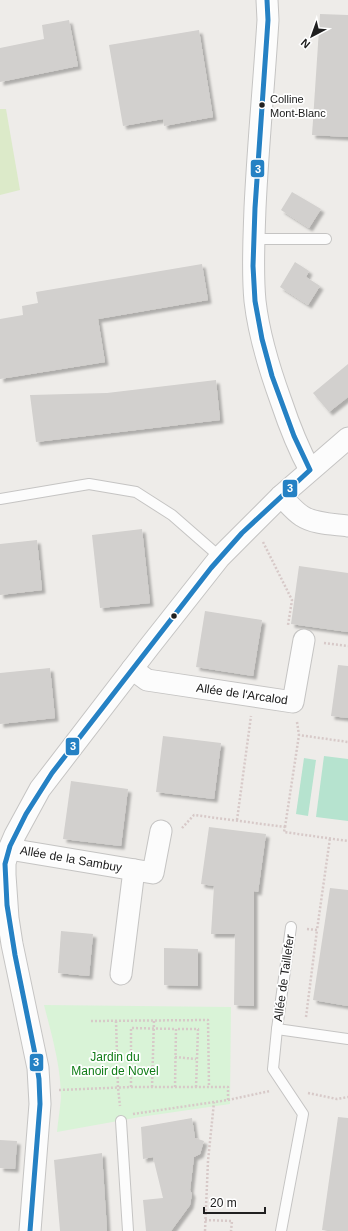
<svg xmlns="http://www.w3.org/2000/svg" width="348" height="1231" font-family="Helvetica,sans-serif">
<defs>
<filter id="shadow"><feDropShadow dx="3.5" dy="3.5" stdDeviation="1" flood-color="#0004"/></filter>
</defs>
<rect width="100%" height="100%" fill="#eeece9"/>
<!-- grass -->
<path fill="#dceac9" d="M0,109H6L20,190L0,195Z"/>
<!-- park -->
<path fill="#d9f3d7" d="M44,1005L231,1007L230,1104L140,1117L57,1132C58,1121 60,1109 61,1098C61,1067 52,1036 44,1005Z"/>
<!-- pitch -->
<g fill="#b6e3cf">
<path d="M324,756L348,759V821L316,817Z"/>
<path d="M304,758L316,760L308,816L296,814Z"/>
</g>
<!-- building -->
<g fill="#d2d0ce" filter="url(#shadow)">
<path d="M320,14L348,15V137L312,135Z"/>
<path d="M69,20L78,66L0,82V48L44,39L42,25Z"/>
<path d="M199,30L213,117L164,126L163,119L123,126L109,45Z"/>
<path d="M292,192L321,209L309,228L281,210Z"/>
<path d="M295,262L309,271L306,277L320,286L308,305L280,287Z"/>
<path d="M202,264L208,300L98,319L105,362L0,379V319L23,315L22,306L38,303L36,292Z"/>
<path d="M348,364V397L329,412L313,393Z"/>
<path d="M216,380L220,420L36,442L30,395L107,393Z"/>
<path d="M142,529L150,603L100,608L92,535Z"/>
<path d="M37,540L42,590L0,595V544Z"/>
<path d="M299,566L348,573V632L291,624Z"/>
<path d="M205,611L262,620L253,676L196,667Z"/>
<path d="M338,665L348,666V718L331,716Z"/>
<path d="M50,668L55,718L0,724V673Z"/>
<path d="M163,736L221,743L214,799L156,792Z"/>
<path d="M71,781L128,789L121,846L63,839Z"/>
<path d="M209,827L266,834L258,892L254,891V1006L234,1005L235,934H211L214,886L201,884Z"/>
<path d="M330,888L348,890V1006L313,1000Z"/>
<path d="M61,931L93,934L89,976L58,973Z"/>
<path d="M164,948L198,949V986L164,985Z"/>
<path d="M338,1117L348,1118V1231H332L322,1230Z"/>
<path d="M192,1118L195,1138L204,1141L200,1154L194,1157L190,1190L192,1194L190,1205L171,1231H146L143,1200L163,1198L153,1157L143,1159L141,1127Z"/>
<path d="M0,1140L17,1141L15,1169L0,1168Z"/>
<path d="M102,1153L107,1231H60L54,1160Z"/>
</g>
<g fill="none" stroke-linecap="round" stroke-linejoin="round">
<!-- service casing -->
<g stroke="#c5c4c3" stroke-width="12">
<g id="service">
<path d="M254,239H326"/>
<path d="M0,499L89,484L136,492L172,515L220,557"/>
<path d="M291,927L277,1029L348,1039"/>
<path d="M277,1029L273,1069L303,1114L281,1231"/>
<path d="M121,1121L128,1231"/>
</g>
</g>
<!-- minor casing -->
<g stroke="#c5c4c3" stroke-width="23">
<g id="minor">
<path d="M267,0L268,20C264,83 258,145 255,208C254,239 252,270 255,301C259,336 269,368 281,401C289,425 298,448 310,470"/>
<path d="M281,496C288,503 294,511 302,516C314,524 333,524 348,526"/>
<path d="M132,669L147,680L293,702L304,640"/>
<path d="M9,849L153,873L161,831"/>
<path d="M121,974L134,870"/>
<path d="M30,1231L40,1104L38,1068L12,944L8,918L5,875V863L9,849L15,835L40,789L149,647L220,557L281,496L348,438"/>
</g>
</g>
<!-- path -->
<g stroke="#d7c9c8" stroke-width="2.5" stroke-dasharray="2 2" stroke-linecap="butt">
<path d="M263,542L292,600L288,625L289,626"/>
<path d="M324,643L348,646"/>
<path d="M297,722L299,735"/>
<path d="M237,820L251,716"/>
<path d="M285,827L299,735L348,742"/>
<path d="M182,828L194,815L285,827L284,832L348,841"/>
<path d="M307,929L317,930L330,838"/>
<path d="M306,1017L317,930"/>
<path d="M91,1021L208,1020L209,1087"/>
<path d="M116,1021L118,1088L120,1106"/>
<path d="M175,1057L196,1059"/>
<path d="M131,1087V1028L176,1029"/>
<path d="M152,1087L154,1020"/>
<path d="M175,1087L176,1029H198L196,1088"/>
<path d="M59,1090L131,1087H228V1100"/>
<path d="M308,1093L337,1099L348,1097"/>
<path d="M133,1114L228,1100L270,1091"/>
<path d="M205,1220L232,1221L231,1231"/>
<path d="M205,1231L208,1161L214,1102"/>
</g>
<!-- service -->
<use href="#service" stroke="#fcfcfc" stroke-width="10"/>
<!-- minor -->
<use href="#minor" stroke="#fcfcfc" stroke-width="21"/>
<!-- bus-1 casing -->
<g stroke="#fff" stroke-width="8">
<path id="bus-1" d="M30,1231L40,1104L39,1079L35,1054L15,955L7,905L5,864L10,846L26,814L52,773L211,568L242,533L310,470L294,436L272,376L262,339L255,301L253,266L255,208L268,20L267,0"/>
</g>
<!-- bus-1 -->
<use href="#bus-1" stroke="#2581c4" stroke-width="5"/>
</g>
<!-- markers -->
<g fill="#202020" stroke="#fff" stroke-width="1.5">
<circle cx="262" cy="105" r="3.5"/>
<circle cx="174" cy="616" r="3.5"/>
</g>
<g text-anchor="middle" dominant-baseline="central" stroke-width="3.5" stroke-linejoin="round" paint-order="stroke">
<!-- bus labels -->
<g font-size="11" fill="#202020" stroke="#fff" text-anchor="start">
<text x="270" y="99">Colline<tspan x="270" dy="14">Mont-Blanc</tspan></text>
</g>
<!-- street labels -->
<g font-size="12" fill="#202020" stroke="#fff">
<text transform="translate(242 694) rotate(8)">Allée de l'Arcalod</text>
<text transform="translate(71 859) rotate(10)">Allée de la Sambuy</text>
<text transform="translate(284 978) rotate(-82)">Allée de Taillefer</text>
</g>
<!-- park labels -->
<g font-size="12" fill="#107c17" stroke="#fff">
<text x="115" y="1057">Jardin du<tspan x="115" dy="14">Manoir de Novel</tspan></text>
</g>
</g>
<g stroke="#fff" stroke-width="1.5">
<rect x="250" y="159" width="15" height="19" rx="4" fill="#2581c4"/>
<rect x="282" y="479" width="16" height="19" rx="4" fill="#2581c4"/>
<rect x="65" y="737" width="15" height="19" rx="4" fill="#2581c4"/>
<rect x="29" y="1053" width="15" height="19" rx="4" fill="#2581c4"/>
</g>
<g font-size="11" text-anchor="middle" font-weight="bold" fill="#fff">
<text x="258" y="173">3</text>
<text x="290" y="492">3</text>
<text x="73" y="750">3</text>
<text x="36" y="1066">3</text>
</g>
<!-- north arrow -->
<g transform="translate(312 36) rotate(221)" stroke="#ffffff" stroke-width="3" paint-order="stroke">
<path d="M0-3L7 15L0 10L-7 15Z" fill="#202020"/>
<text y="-6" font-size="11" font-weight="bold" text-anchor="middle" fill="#202020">N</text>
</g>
<!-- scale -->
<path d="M204 1207v6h61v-6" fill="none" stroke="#202020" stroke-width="2"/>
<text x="210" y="1207" font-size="12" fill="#202020" stroke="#ffffff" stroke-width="3" paint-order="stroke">20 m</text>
</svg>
